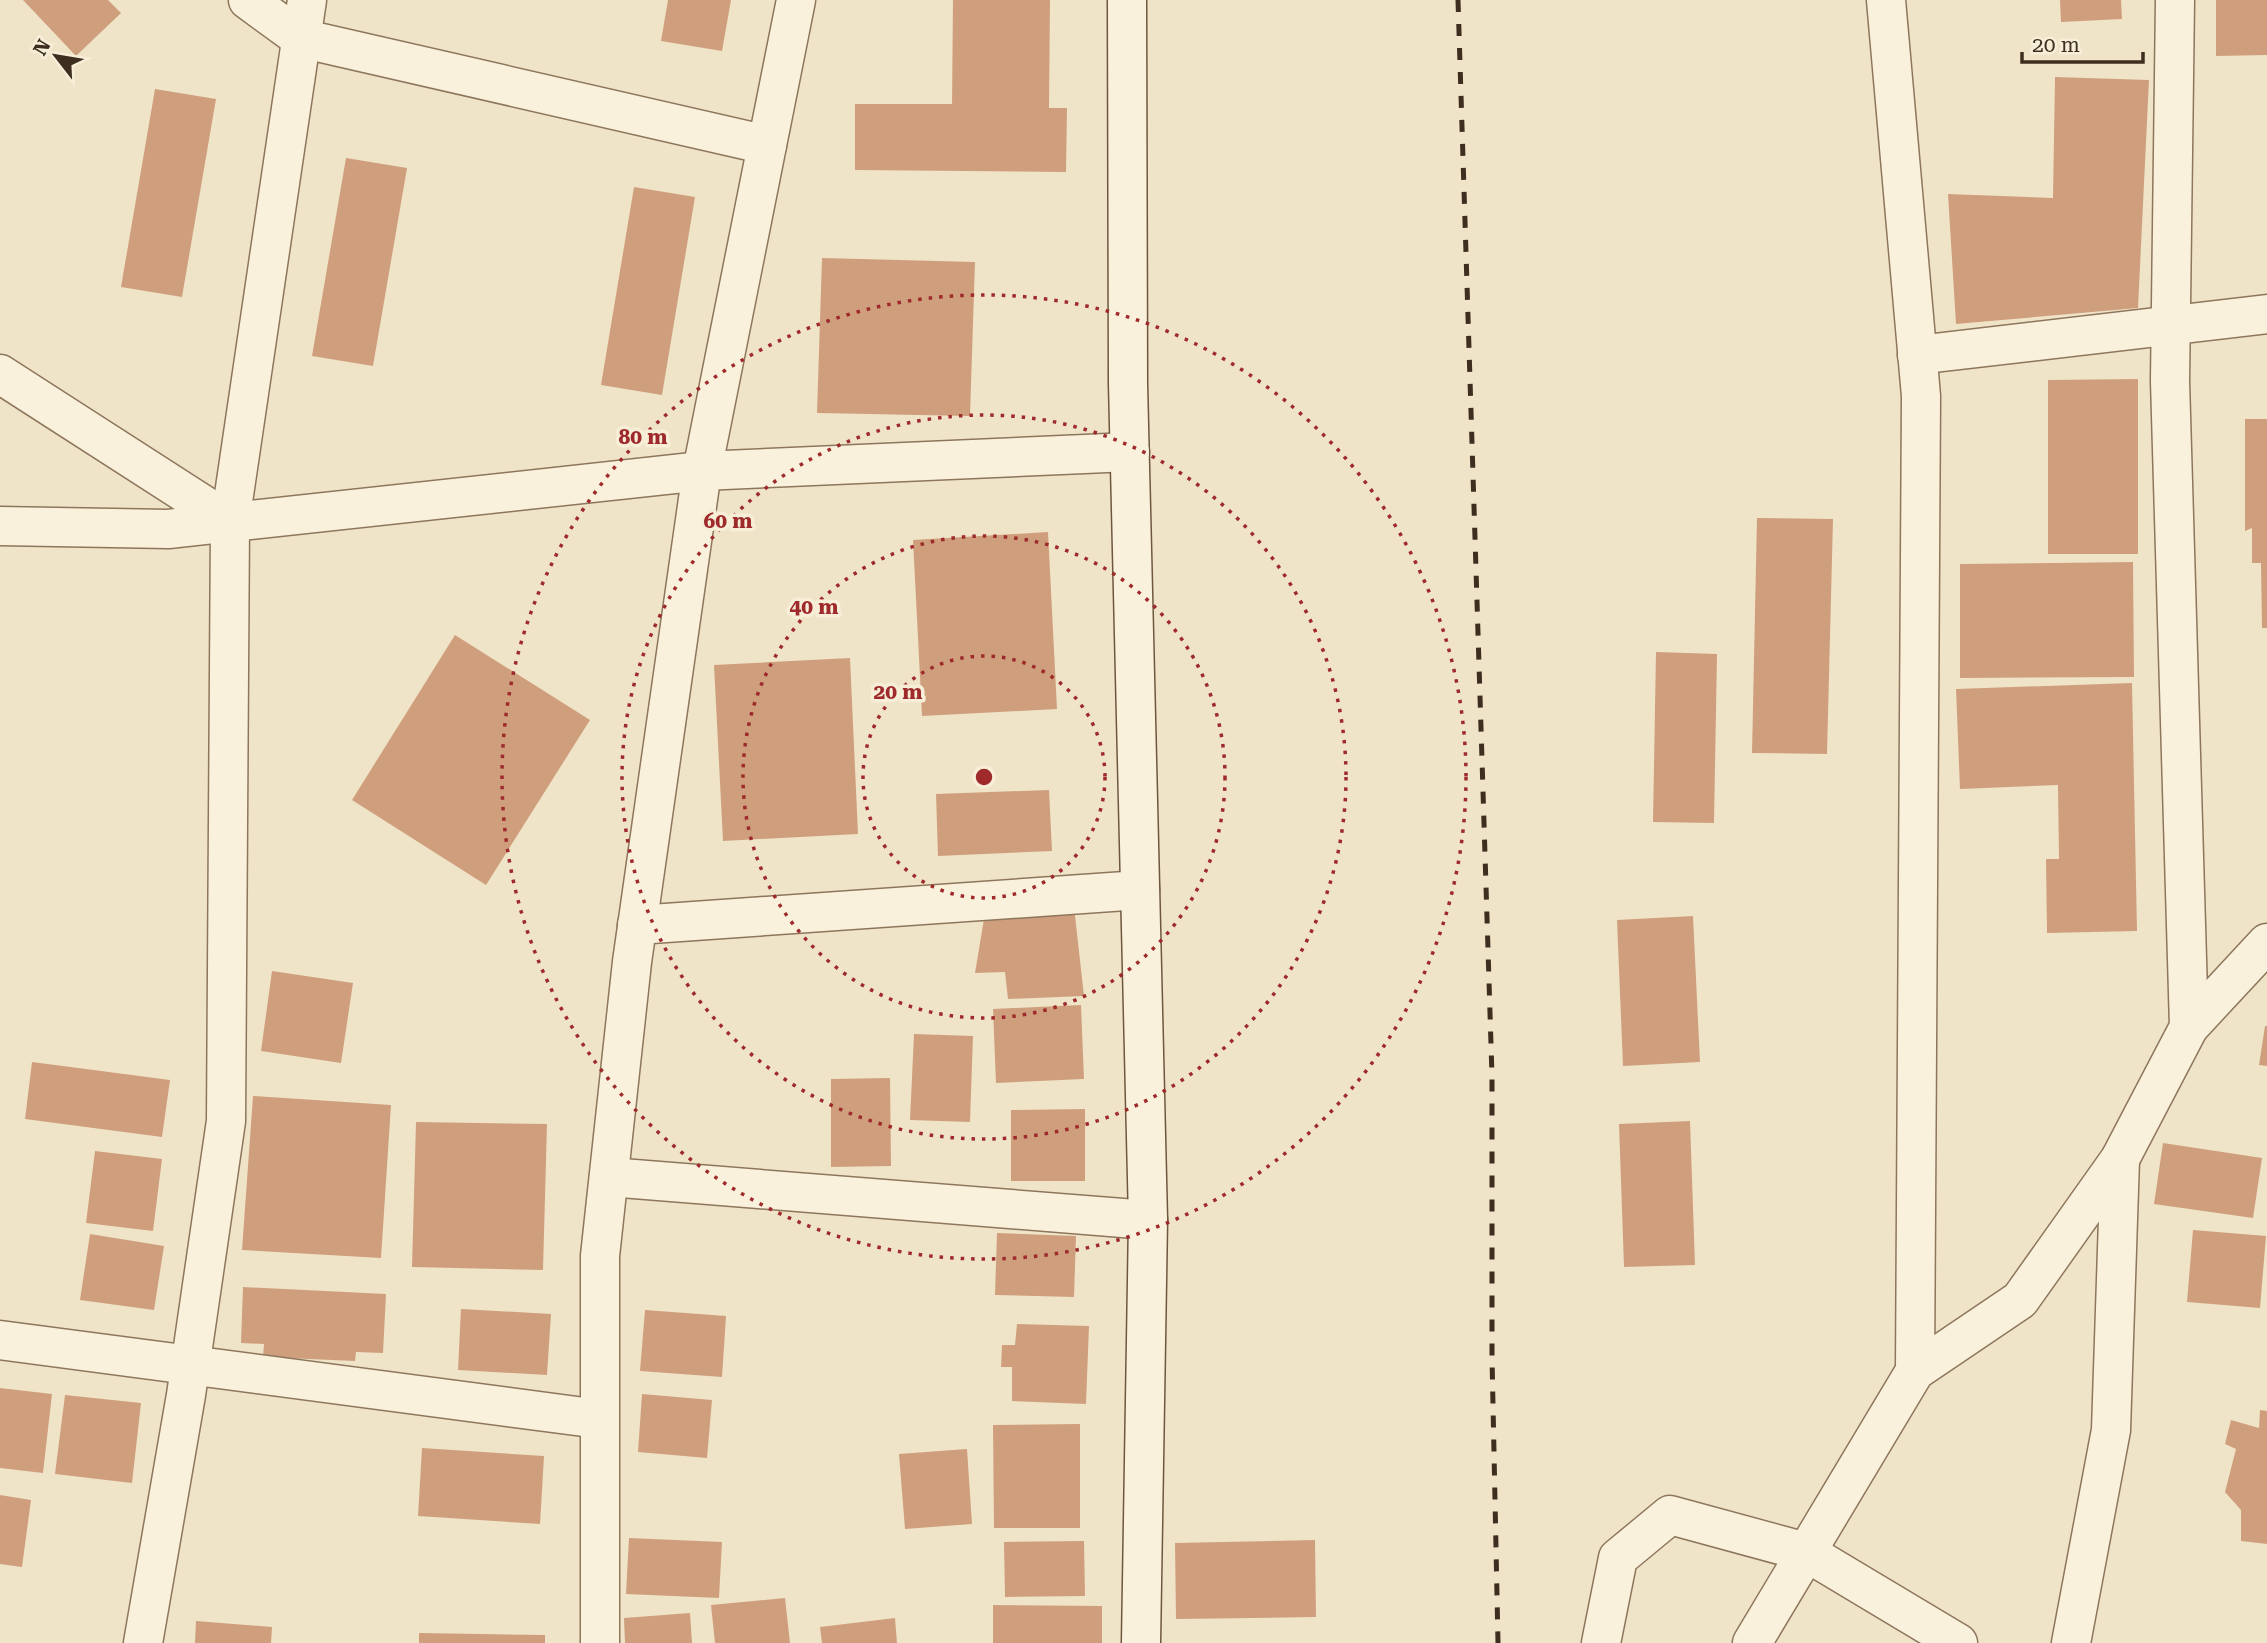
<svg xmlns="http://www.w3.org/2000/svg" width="2267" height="1643" font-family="'Roboto Serif',serif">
<rect width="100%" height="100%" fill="#f0e4c8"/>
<!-- building -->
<g fill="#cf9f7d">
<path d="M23,0H108L121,13L76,56Z"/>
<path d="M668,0H731L722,51L661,41Z"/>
<path d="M953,0H1050L1049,108H1067L1066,172L855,170V104H952Z"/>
<path d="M2060,0H2121L2122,19L2061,22Z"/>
<path d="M2216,0H2267V55L2216,56Z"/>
<path d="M2055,77L2149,80L2138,308L1956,324L1948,194L2053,198Z"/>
<path d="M155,89L216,99L182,297L121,287Z"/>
<path d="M346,158L407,168L373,366L312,356Z"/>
<path d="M634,187L695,197L662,395L601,385Z"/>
<path d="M822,258L975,262L970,416L817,413Z"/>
<path d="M2138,379V554H2048V380Z"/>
<path d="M2245,419H2267V628H2262L2261,563H2252V528L2245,531Z"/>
<path d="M1757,518L1833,519L1827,754L1752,753Z"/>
<path d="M1048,532L1057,709L922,716L913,540Z"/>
<path d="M2133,562L2134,677L1960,678V564Z"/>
<path d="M455,635L590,720L486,885L352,800Z"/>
<path d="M1656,652L1717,654L1714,823L1653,822Z"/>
<path d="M850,658L858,834L723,841L714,665Z"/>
<path d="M2132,683L2137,931L2047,933L2046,859H2059L2058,785L1960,789L1956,689Z"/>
<path d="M1049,790L1052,851L938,856L936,794Z"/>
<path d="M1074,907L1084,996L1008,999L1005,972L975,973L985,913Z"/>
<path d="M1693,916L1700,1062L1623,1066L1617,920Z"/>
<path d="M272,971L353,983L341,1063L261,1051Z"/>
<path d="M1081,1005L1084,1079L996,1083L993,1009Z"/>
<path d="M2265,1026H2267V1066L2259,1065Z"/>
<path d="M914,1034L973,1036L970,1122L910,1120Z"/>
<path d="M32,1062L170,1080L162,1137L25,1119Z"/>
<path d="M890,1078L891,1166L831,1167V1079Z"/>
<path d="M253,1096L391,1105L381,1258L242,1250Z"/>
<path d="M1085,1109V1181H1011V1110Z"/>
<path d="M1690,1121L1695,1265L1624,1267L1619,1124Z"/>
<path d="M416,1122L547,1124L543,1270L412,1267Z"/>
<path d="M2163,1143L2262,1158L2253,1218L2154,1204Z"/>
<path d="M95,1151L162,1159L153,1231L86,1223Z"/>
<path d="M2193,1230L2266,1236L2260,1308L2187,1302Z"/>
<path d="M997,1233L1076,1236L1074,1297L995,1295Z"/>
<path d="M90,1234L164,1246L154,1310L80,1300Z"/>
<path d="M243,1287L386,1294L383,1353L356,1352L355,1361L263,1357L264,1344L241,1343Z"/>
<path d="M461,1309L551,1314L547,1375L458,1370Z"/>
<path d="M645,1310L726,1316L722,1377L640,1371Z"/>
<path d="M1017,1324L1089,1326L1086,1404L1012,1401V1367H1001L1002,1345H1015Z"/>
<path d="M0,1388L52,1394L43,1473L0,1468Z"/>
<path d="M642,1394L712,1400L707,1458L638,1452Z"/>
<path d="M65,1395L141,1403L132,1483L55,1474Z"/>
<path d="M2260,1410L2267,1411V1544L2241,1541V1510L2225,1492L2236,1449L2225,1444L2231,1420L2259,1428Z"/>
<path d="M1080,1424V1528H994L993,1425Z"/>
<path d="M422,1448L544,1456L540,1524L418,1516Z"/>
<path d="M967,1449L972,1524L905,1529L899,1454Z"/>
<path d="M0,1495L31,1500L22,1567L0,1564Z"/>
<path d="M629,1538L722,1542L719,1598L626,1594Z"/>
<path d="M1315,1540L1316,1617L1176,1619L1175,1543Z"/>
<path d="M1084,1541L1085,1596L1005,1597L1004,1542Z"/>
<path d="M785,1598L790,1643H715L711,1605Z"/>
<path d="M993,1605L1102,1606V1643H993Z"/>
<path d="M690,1613L692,1643H625L624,1618Z"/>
<path d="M895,1618L897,1643H822L820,1627Z"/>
<path d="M196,1621L272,1627L271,1643H195Z"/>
<path d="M419,1633L545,1635V1643H419Z"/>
</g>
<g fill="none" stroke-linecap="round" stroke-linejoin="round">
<!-- street casing -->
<g stroke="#8d765c" stroke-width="41">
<g id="street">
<path d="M248,0L300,38L767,145"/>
<path d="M1886,0L1921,396L1915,1371"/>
<path d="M1917,355L2267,314"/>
<path d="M0,374L230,522"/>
<path d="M0,526L168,529L702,471L1130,452"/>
<path d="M637,925L1140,890"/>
<path d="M2189,1027L2267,943"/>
<path d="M609,1177L1148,1220"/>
<path d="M0,1340L599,1419"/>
<path d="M143,1643L186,1395L226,1121L230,522L307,0"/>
<path d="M600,1643V1256L632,962L702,471L796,0"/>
<path d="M1601,1643L1618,1558L1670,1515L1806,1552L1958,1643"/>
<path d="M1752,1643L1915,1371L2020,1300L2120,1159L2189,1027L2170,381L2175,0"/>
<path d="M2071,1643L2111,1430L2120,1159"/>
</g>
</g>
<!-- secondary casing -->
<g stroke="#6f573f" stroke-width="41">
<path id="secondary" d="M1127,0L1128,383L1148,1220L1141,1643"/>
</g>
<!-- street -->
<use href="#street" stroke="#faf1dc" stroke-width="38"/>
<!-- secondary -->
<use href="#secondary" stroke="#faf1dc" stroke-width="38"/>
<!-- rail -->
<path stroke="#3d2e20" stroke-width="5" stroke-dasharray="12 12" stroke-linecap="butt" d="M1458,0L1492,1076V1357L1498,1643"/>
</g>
<!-- distance rings -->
<g fill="none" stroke="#9e2a2b" stroke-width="3.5" stroke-dasharray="3.5 7">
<circle cx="984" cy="777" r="121"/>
<circle cx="984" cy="777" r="241"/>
<circle cx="984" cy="777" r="362"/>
<circle cx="984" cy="777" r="482"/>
</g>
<circle cx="984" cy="777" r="10" fill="#9e2a2b" stroke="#f7eed8" stroke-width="3.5"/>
<g font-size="21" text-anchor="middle" font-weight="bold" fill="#9e2a2b" stroke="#f7eed8" stroke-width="7" stroke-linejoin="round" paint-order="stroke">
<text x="643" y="444">80 m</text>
<text x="728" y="528">60 m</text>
<text x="814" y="614">40 m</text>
<text x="898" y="699">20 m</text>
</g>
<!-- north arrow -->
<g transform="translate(56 56) rotate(301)" stroke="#f7eed8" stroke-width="5" paint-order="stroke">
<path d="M0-5L12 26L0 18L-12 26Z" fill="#3d2e20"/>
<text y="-10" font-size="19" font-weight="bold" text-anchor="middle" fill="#3d2e20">N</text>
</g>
<!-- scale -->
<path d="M2022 52v10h121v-10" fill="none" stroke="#3d2e20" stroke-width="3.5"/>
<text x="2032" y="52" font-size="21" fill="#3d2e20" stroke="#f7eed8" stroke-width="5" paint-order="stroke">20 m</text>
</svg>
